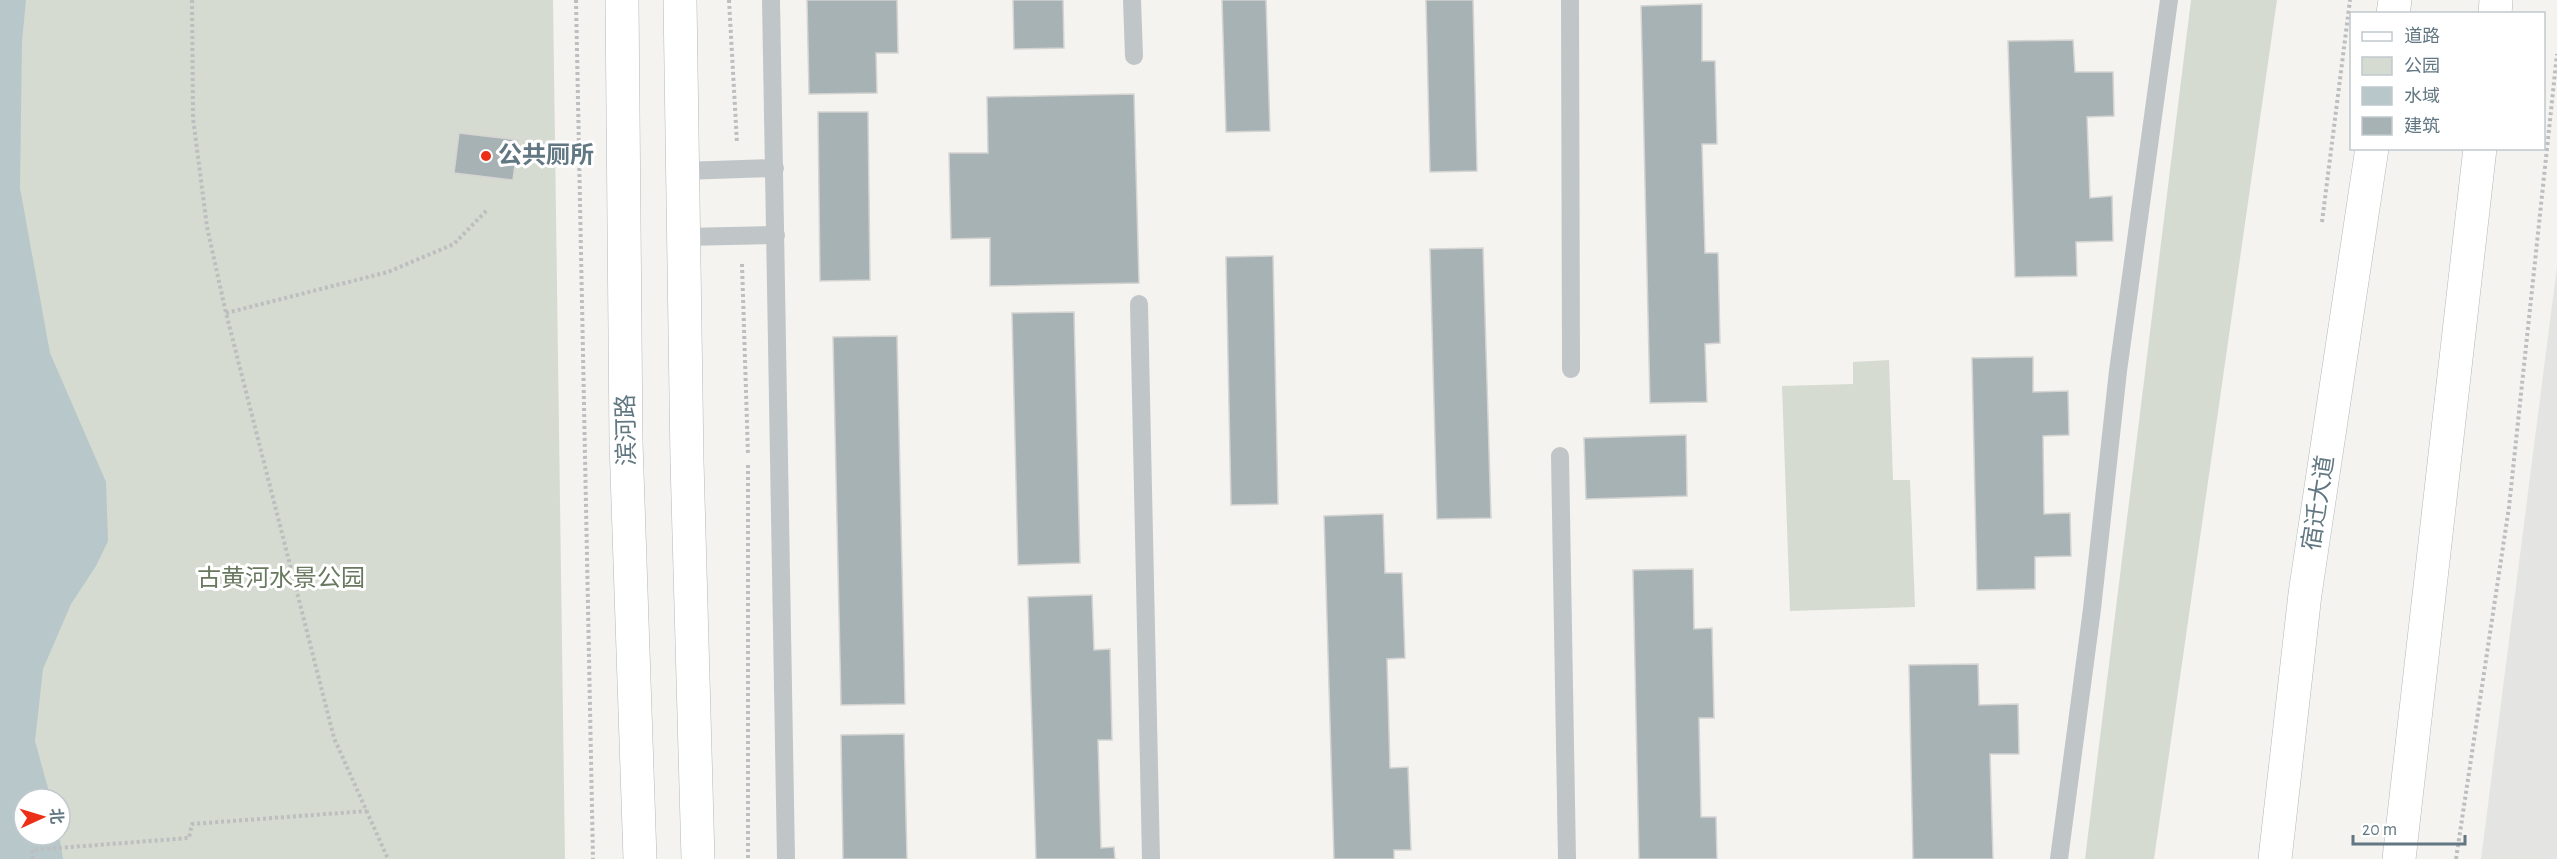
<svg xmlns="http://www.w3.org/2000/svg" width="2557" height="859" font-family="'Alegreya Sans','Noto Sans SC',sans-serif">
<rect width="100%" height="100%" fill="#f4f3ef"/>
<!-- built -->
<path fill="#e4e5e3" d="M2557,266V859H2481Z"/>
<!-- green -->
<g fill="#d5dbd0" fill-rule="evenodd">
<path d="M0,0H553L565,859H0ZM24,799H60V835H24Z"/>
<path d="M2191,0H2277L2154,859H2085Z"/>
<path d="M1889,360L1893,480H1910L1915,607L1790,611L1782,386L1853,384V362Z"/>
</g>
<!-- water -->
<path fill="#b7c7ca" d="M0,0H26L22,41L20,188L50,353L106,482L108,541L96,566L71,604L43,669L35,741L51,799H24V835H59L63,859H0Z"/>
<!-- building -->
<g fill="#a7b2b5" stroke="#d5d4d2" stroke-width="1.5">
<path d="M807,0H897L898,53H876L877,93L809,94Z"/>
<path d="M1013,0H1063L1064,48L1014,49Z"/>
<path d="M1222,0H1266L1270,131L1226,132Z"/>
<path d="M1426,0H1473L1477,171L1430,172Z"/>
<path d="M1702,4V61H1715L1717,144H1702L1705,253H1718L1720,343L1705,344L1707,402L1650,403L1641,6Z"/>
<path d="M2073,40L2075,72H2113L2114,116L2087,117L2090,198L2112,196L2113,241L2076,242L2077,276L2015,277L2008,41Z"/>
<path d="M1134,94L1139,283L990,286V238L951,239L949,153H988L987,97Z"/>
<path d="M818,112H868L870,280L820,281Z"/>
<path d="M459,133L518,140L513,180L454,173Z"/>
<path d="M1483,248L1491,518L1437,519L1430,249Z"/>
<path d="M1273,256L1278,504L1231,505L1226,257Z"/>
<path d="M1074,312L1080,563L1018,565L1012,313Z"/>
<path d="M897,336L905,704L841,705L833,337Z"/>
<path d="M2033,357V392L2068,391L2069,435L2043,436L2044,514L2070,513L2071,556L2035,557V589L1977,590L1972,358Z"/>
<path d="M1686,435L1687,496L1586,499L1584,438Z"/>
<path d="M1383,514L1385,573H1402L1405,658L1387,659L1390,768L1408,767L1411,850H1394V859H1334L1324,516Z"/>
<path d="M1693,569L1694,629L1712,628L1714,718H1699L1701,817H1716L1717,859H1639L1633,570Z"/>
<path d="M1092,595L1094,650L1110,649L1112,740H1098L1101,848L1114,847L1115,859H1036L1028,597Z"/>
<path d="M1978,664L1979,705L2018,704L2019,754H1990L1993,859H1913L1909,665Z"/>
<path d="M904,734L907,859H843L841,735Z"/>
</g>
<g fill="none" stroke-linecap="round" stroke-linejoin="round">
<!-- secondary casing -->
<g stroke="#b2b9bc" stroke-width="34">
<g id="secondary">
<path d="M622,0L626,442L640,859"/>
<path d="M680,0L687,461L698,859"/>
</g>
</g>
<!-- primary casing -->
<g stroke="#b3b8bb" stroke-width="34">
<g id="primary">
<path d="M2393,14L2395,0"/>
<path d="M2495,14L2496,0"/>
<path d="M2275,859L2305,594L2372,148"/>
<path d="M2399,859L2480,148"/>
</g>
</g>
<!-- path -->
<g stroke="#bcbec0" stroke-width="4" stroke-dasharray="3 3" stroke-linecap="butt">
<path d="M192,0L193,118L207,227L226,313L334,738L388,859"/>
<path d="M576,0L593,859"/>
<path d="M729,0L737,143"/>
<path d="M2322,222L2350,0"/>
<path d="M742,264L748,455"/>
<path d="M226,313L388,272L454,244L487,210"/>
<path d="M748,465V859"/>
<path d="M33,859L32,850L189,838L192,824L367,811"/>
<path d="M2456,859L2509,507L2557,54"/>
</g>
<!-- lane -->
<g stroke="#c0c5c7" stroke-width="18">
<path d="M771,0L786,859"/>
<path d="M1132,0L1134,56"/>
<path d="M1570,0L1571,369"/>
<path d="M683,171L775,168"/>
<path d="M684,237L776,235"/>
<path d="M1139,304L1151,859"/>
<path d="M1560,456L1567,859"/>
<path d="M2059,859L2092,609L2118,371L2169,0"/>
</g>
<!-- secondary -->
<use href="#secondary" stroke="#fff" stroke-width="33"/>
<!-- primary -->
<use href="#primary" stroke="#fff" stroke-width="33"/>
</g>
<!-- markers -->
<circle fill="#ec3017" stroke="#fff" stroke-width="2" cx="486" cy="156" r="6"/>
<g text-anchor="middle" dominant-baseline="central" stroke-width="6" stroke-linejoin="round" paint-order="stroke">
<!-- poi labels -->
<g font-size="24" font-weight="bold" fill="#617782" stroke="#fff" text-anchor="start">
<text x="498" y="156">公共厕所</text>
</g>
<!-- street labels -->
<g font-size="24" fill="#617782" stroke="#fff">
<text transform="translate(627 430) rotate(-91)">滨河路</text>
<text transform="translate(2319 503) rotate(-81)">宿迁大道</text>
</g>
<!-- park labels -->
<g font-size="24" fill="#687960" stroke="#fff">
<text x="281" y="579">古黄河水景公园</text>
</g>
</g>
<!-- legend -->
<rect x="2350" y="12" width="195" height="138" fill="#ffffff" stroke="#c0c9cd" stroke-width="1.5"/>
<rect x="2362" y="32" width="30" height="9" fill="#ffffff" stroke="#c0c9cd" stroke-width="1.5"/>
<text x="2404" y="42" font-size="18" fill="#617782">道路</text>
<rect x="2362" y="57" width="30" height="18" fill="#d5dbd0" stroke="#c0c9cd" stroke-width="1.5"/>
<text x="2404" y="72" font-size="18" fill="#617782">公园</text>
<rect x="2362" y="87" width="30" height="18" fill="#b7c7ca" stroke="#c0c9cd" stroke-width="1.5"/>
<text x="2404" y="102" font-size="18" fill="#617782">水域</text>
<rect x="2362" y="117" width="30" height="18" fill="#a7b2b5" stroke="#c0c9cd" stroke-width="1.5"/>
<text x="2404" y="132" font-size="18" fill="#617782">建筑</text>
<!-- north arrow -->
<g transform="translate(42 817) rotate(86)"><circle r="28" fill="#ffffff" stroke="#c0c9cd" stroke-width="1.5"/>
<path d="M0-4.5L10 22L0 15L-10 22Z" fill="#ec3017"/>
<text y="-9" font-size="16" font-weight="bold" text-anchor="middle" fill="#617782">北</text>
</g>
<!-- scale -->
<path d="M2353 835v9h112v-9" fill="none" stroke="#617782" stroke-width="3"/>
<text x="2362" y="835" font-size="18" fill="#617782" stroke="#ffffff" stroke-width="4.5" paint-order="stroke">20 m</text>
</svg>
